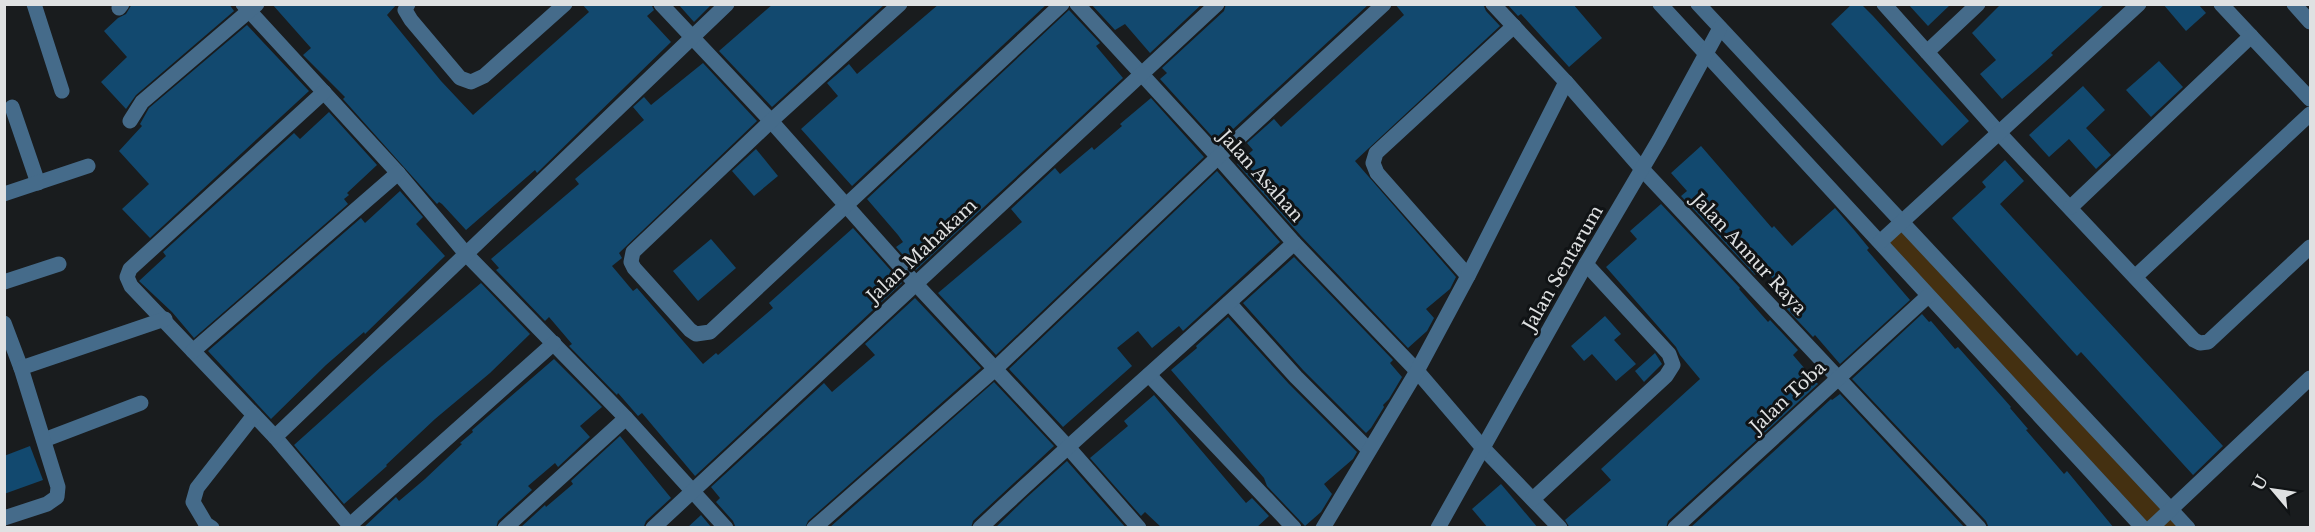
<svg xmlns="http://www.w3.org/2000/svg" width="2315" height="532" font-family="'Libre Baskerville',serif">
<rect width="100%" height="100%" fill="#191c1e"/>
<!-- green -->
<path fill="#443011" d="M1902,223L2188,527H2143L1880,242Z"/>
<!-- building -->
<g fill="#12496f">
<path d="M132,4H229L234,11L136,95L126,109L101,82L127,57L104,31L118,18L126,14Z"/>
<path d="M272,4H397L387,15L441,81L473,115L589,12L582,4H651L654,10L647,16L671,42L537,173L535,170L466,230L442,204L439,202L437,204L343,99L345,97L303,55L311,48Z"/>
<path d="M678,4H712L694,22Z"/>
<path d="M773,4H885L772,107L719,51Z"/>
<path d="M939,4H1047L852,186L801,129L838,96L827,83L849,64L857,74Z"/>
<path d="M1091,4H1202L1150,53L1125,24L1115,30Z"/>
<path d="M1226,4H1369L1218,143L1160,79L1167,73L1162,68L1224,11Z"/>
<path d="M1395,4H1483L1486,11L1500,26L1355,161L1456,277L1450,289L1426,309L1434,318L1427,331L1408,348L1301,236L1237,164L1253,150L1247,143L1274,119L1281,127L1404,15Z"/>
<path d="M1507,4H1573L1602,38L1569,67L1521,14L1518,16Z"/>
<path d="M1852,4H1861L1873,16L1969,121L1942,146L1831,24Z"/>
<path d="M1908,4H1951L1928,26Z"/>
<path d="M2001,4H2105L2051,53L2053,55L2036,70L2002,99L1980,74L1996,60L1972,33Z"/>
<path d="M2163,4H2198L2206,13L2186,31Z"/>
<path d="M1069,10L1100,43L1096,46L1123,78L916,270L896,247L903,242L898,235L867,199Z"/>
<path d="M247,25L309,91L150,238L122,209L149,184L119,151L142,126L140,124L149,108Z"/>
<path d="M2159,61L2183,87L2151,117L2126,90Z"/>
<path d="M703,63L757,121L619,253L622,258L612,266L633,291L637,288L703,364L716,353L718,355L773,308L769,303L853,228L902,283L695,476L642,413L638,416L618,393L617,395L569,346L572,344L549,317L545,321L496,270L499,268L491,259L579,184L575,179L644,120L633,107L644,97L651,105Z"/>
<path d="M2083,86L2105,110L2086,128L2111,155L2096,169L2069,139L2049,157L2029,135Z"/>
<path d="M1151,98L1204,157L996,355L938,293L1022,222L1011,209L1055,168L1060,174L1092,147L1094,150L1122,126L1120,124Z"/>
<path d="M329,112L377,165L347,193L349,195L344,199L348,204L194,338L172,312L139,281L166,256L163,252L294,133L300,139Z"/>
<path d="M1701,146L1772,228L1774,226L1792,246L1835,208L1855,231L1869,248L1867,250L1910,300L1840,364L1815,335L1813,337L1785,307L1792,302L1763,267L1755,275L1681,196L1687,191L1671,173Z"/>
<path d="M756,149L778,176L754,196L732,171Z"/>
<path d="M2005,160L2024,181L2000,204L2223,446L2193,475L2081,352L2077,356L1952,218L1986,187L1982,182Z"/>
<path d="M1217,171L1280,242L1183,331L1179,326L1152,348L1138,331L1117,348L1132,366L1063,427L1009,369Z"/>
<path d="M400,191L423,217L416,224L445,256L365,334L364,332L326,365L271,419L208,351L361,218L365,223Z"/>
<path d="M1661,204L1740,288L1739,289L1768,322L1770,320L1798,350L1793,355L1818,384L1668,521L1666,528H1570L1565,520L1611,480L1601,469L1700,379L1680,355L1676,347L1606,267L1637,239L1630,231Z"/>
<path d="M711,239L736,268L698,301L673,271Z"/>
<path d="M1294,257L1393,360L1390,363L1402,377L1389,399L1383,405L1384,407L1371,428L1366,433L1303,370L1243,303Z"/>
<path d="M481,283L530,334L490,373L435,419L386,465L387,466L344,504L294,445L382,366Z"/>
<path d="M915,298L981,368L808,521L805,528H736L733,521L716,502L720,498L711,487L824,383L832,392L875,355L865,344Z"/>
<path d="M1922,314L1929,322L1931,321L1955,349L1958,347L2011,407L2010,408L2028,429L2026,430L2046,453L2064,474L2067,471L2114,528H1989L1986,521L1854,381L1852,379Z"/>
<path d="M1605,316L1621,334L1614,340L1636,364L1616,381L1592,354L1584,361L1571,346Z"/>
<path d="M1228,317L1289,384L1357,452L1353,459L1324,484L1332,494L1321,512L1305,526L1267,486L1264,478L1171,370L1197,348L1196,346Z"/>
<path d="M1655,353L1662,364L1644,382L1635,371Z"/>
<path d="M554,359L602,407L580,426L590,437L558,467L555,463L528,486L532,490L498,521L496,528H363L396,497L399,501L425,479L462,444L460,443L473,432L472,430Z"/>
<path d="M994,382L1054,446L973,521L971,528H829Z"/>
<path d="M1840,394L1965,528H1690L1831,399L1832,400Z"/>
<path d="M1154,395L1246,503L1252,498L1269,516L1256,528H1162L1145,512L1141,516L1090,458L1128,426L1124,421Z"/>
<path d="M620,436L671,498L646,521L644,526L520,528L545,505L546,507L573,484L571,481Z"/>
<path d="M30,446L43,480L4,494V456Z"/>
<path d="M1067,461L1126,528H995L1025,499Z"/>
<path d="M1501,484L1538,528H1488L1472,509Z"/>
<path d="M701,515L712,528H687Z"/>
</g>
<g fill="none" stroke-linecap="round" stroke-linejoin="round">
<!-- minor -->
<g stroke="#456b8a" stroke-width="15">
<path d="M34,4L62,91"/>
<path d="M243,4L398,173L467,255L626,418L726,528"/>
<path d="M408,4L405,10L411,20L460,78L471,82L484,76L565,4"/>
<path d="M661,4L771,121L915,283L1067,446L1139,528"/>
<path d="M900,4L771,121L633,252L631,262L634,268L690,330L696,334L710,332L1062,4"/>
<path d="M1077,4L1218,157L1294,243L1417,371L1483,448L1560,528"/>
<path d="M1493,4L1566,82L1642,169L1979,528"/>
<path d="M1660,4L2143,528"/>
<path d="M1698,4L2188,528"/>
<path d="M1884,4L2000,134L2194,340L2200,343L2208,342L2310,247"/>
<path d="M2221,4L2310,99"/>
<path d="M2294,4L2310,22"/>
<path d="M119,8L122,4"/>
<path d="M1927,52L1978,4"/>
<path d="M324,92L130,269L127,277L131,286L275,437L352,528"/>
<path d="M12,107L38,183"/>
<path d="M130,121L142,102L257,4"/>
<path d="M4,194L88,166"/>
<path d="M2071,207L2251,36"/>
<path d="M1880,242L2139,4"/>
<path d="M1468,276L1377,173L1373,163L1376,153L1514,26"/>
<path d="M2135,277L2310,114"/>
<path d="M4,282L59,264"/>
<path d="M1229,303L1296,377L1368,449"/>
<path d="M4,323L21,368"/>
<path d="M193,351L398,173"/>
<path d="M1149,375L1294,528"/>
<path d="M275,437L727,4"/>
<path d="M44,440L141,403"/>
<path d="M1533,499L1666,376L1673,365L1669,354L1586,264"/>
<path d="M4,518L47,504L57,497L58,487L21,368L165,319"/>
<path d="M350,525L554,343"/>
<path d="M212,528L206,524L193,502L197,488L254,415"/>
<path d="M505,528L626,418"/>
<path d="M653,528L1217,4"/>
<path d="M814,528L995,369L1218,157L1384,4"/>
<path d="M980,528C1083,431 1191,339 1294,243"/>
<path d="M1323,528L1417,371L1468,276L1566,82"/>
<path d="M1438,528L1586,264L1659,140L1720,28"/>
<path d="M1675,528L1928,296"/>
<path d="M2151,528L2310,378"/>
</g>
</g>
<g text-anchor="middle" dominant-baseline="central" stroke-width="6" stroke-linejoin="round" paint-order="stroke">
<!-- street labels -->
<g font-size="18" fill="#dfe1e2" stroke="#101315">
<text transform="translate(1261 176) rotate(48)">Jalan Asahan</text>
<text transform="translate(922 251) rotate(-43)">Jalan Mahakam</text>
<text transform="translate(1749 254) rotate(47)">Jalan Annur Raya</text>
<text transform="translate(1563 268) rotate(-60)">Jalan Sentarum</text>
<text transform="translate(1788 397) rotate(-43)">Jalan Toba</text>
</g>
</g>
<!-- border -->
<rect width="2315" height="532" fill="none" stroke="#dfe1e2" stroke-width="12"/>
<!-- north arrow -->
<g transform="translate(2273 490) rotate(299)" stroke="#101315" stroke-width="4.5" paint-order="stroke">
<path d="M0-4.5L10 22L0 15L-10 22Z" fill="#dfe1e2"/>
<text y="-9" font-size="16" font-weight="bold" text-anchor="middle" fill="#dfe1e2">U</text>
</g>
</svg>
